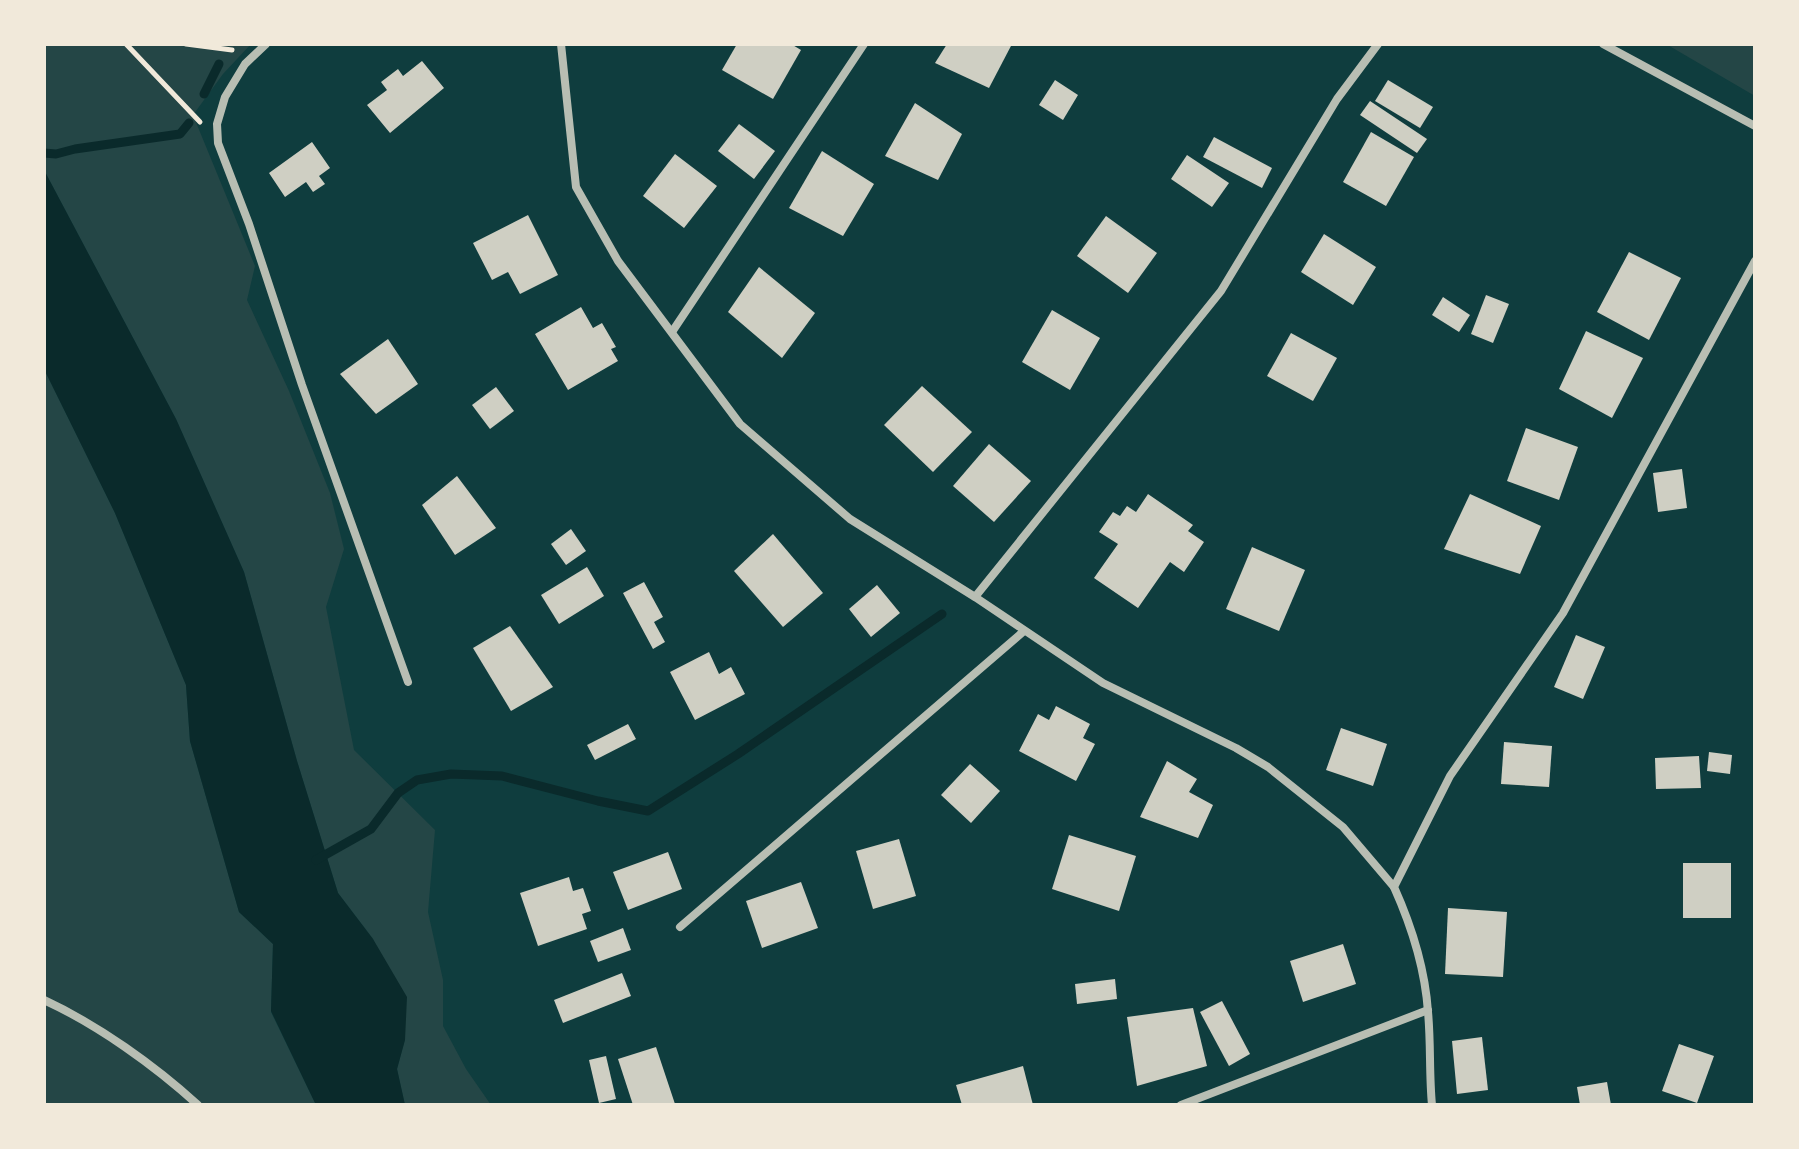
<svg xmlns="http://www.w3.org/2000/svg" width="1799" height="1149" font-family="'Open Sans',sans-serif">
<rect width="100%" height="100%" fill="#0f3d3e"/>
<!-- green -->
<g fill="#244646">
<path d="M44,44H251L223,74L193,115L255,266L247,300L289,391L330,493L344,549L326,607L354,750L435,830L428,912L443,980V1026L466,1069L491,1105H405L397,1069L405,1039L373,939L338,893L297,761L244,572L176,419L44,170Z"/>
<path d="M1666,44H1755V96Z"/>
<path d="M44,369L115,513L186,685L190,741L239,912L273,944L271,1012L316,1105H44Z"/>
</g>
<!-- water -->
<path fill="#0a2a2b" d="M44,170L176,419L244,572L297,761L338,893L373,939L407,997L405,1040L397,1069L405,1105H316L271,1011L273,944L239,912L190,741L186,685L115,513L44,369Z"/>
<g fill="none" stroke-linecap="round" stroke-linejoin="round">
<!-- stream -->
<g stroke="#0a2a2b" stroke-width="9">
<path d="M204,94L219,64"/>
<path d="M44,153L56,154L75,149L180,134L189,123"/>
<path d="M316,860L371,829L398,793L417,780L451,774L502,776L598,801L648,811L738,754L942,614"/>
</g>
</g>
<!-- building -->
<g fill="#cfcfc3">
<path d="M737,44H791L801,50L773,99L722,70Z"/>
<path d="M947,44H1012L989,88L935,63Z"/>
<path d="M422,61L444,88L390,133L367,105L387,90L381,82L398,69L403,76Z"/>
<path d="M1055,80L1078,95L1063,120L1039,105Z"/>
<path d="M1388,80L1433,107L1420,128L1375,101Z"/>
<path d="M1370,101L1427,139L1417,153L1360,115Z"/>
<path d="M915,103L962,134L938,180L885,156Z"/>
<path d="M739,124L775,151L754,179L718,151Z"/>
<path d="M1371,132L1414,157L1386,206L1343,182Z"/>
<path d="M1214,137L1272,168L1262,188L1203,157Z"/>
<path d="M312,142L330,168L319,176L325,184L313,192L306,182L285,197L269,173Z"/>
<path d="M822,151L874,184L843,236L789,208Z"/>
<path d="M675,154L717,186L684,228L643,196Z"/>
<path d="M1187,155L1229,183L1212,207L1171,179Z"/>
<path d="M528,215L558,275L520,294L508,272L492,280L473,243Z"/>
<path d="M1106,216L1157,253L1128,293L1077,256Z"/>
<path d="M1324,234L1376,267L1353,305L1301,272Z"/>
<path d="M1629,252L1681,278L1649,340L1597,312Z"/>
<path d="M759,267L815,313L782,358L728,312Z"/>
<path d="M1486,295L1509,304L1493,343L1471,334Z"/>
<path d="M1443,297L1470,315L1459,332L1432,315Z"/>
<path d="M581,307L593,328L602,323L616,347L611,349L618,361L568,390L535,334Z"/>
<path d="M1052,310L1100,338L1070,390L1022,362Z"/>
<path d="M1586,331L1643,358L1612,418L1559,389Z"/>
<path d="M1291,333L1337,358L1313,401L1267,376Z"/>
<path d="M388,339L418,384L376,414L340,374Z"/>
<path d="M922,386L972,432L933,472L884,425Z"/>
<path d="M496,387L514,411L490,429L472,405Z"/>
<path d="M1526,428L1578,447L1559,500L1507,481Z"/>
<path d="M989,444L1031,481L994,522L953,486Z"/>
<path d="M1682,469L1687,508L1658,512L1653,473Z"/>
<path d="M457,476L496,528L455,555L422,505Z"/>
<path d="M1148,494L1193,525L1188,531L1204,542L1184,572L1170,562L1138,608L1094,578L1118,544L1099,532L1113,512L1120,516L1127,506L1136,512Z"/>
<path d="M1470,494L1541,526L1520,574L1444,549Z"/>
<path d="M571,529L586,551L566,565L551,544Z"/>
<path d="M773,534L823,593L783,627L734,571Z"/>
<path d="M1252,547L1305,570L1279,631L1226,609Z"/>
<path d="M587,567L604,596L559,624L541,595Z"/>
<path d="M644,582L663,617L654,622L665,642L653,649L623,593Z"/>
<path d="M877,585L900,613L871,637L849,609Z"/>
<path d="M510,626L553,687L511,711L473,648Z"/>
<path d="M1576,635L1605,647L1583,699L1554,687Z"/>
<path d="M709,652L719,674L731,667L745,694L695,720L670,672Z"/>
<path d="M1056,706L1090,724L1083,738L1095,744L1076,781L1019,751L1038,714L1049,720Z"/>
<path d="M628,724L636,739L595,760L587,745Z"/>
<path d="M1341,728L1387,744L1373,786L1326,770Z"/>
<path d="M1504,742L1552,746L1549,787L1501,784Z"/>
<path d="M1709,752L1732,755L1730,774L1707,771Z"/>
<path d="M1699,756L1701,788L1656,789L1655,758Z"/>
<path d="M1167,761L1197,779L1189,792L1213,805L1198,838L1140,817Z"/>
<path d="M970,764L1000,791L971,823L941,795Z"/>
<path d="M1069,835L1136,856L1119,911L1052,889Z"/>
<path d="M899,839L916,896L873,909L856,851Z"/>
<path d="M668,852L682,889L628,910L613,872Z"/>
<rect x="1683" y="863" width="48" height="55"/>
<path d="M569,877L573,891L583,888L591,911L582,914L587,929L538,946L520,893Z"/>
<path d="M801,882L818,928L762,948L746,901Z"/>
<path d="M1448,908L1507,912L1503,977L1445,974Z"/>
<path d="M623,928L631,950L598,962L590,941Z"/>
<path d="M1343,944L1356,984L1303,1002L1290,961Z"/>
<path d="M622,973L631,996L563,1023L554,1000Z"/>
<path d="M1115,979L1117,999L1077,1004L1075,984Z"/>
<path d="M1222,1001L1250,1054L1229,1066L1200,1012Z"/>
<path d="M1193,1008L1207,1066L1137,1086L1127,1017Z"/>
<path d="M1482,1037L1488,1090L1457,1094L1452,1041Z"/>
<path d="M1679,1044L1714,1056L1697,1103L1662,1091Z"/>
<path d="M656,1047L675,1104L633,1105L618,1059Z"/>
<path d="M606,1056L616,1099L599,1103L589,1060Z"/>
<path d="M1023,1066L1033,1105H962L956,1085Z"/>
<path d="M1607,1082L1611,1105H1580L1577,1087Z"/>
</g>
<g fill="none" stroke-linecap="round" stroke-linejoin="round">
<!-- path -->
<g stroke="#f1e9da" stroke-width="5">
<path d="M126,44L200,122"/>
<path d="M186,44L232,50"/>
</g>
<!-- minor -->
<g stroke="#b8beb3" stroke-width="8">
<path d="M266,44L245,64L225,97L217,124L218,143L249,224L302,385L408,682"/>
<path d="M561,44L576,187L618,261L740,424L850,519L975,597L1103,683L1236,748L1268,767L1343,827L1394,887"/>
<path d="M1603,44L1755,126"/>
<path d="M672,332L864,44"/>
<path d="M975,597L1221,291L1337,99L1378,44"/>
<path d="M680,927L1024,631"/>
<path d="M44,1000C98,1025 154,1065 198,1105"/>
<path d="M1181,1105L1428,1010"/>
<path d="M1432,1105C1429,1074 1431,1043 1428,1012C1425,968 1412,927 1394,887L1450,776L1563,613L1755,261"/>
</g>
</g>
<!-- border -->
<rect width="1799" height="1149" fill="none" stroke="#f1e9da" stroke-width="92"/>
</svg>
